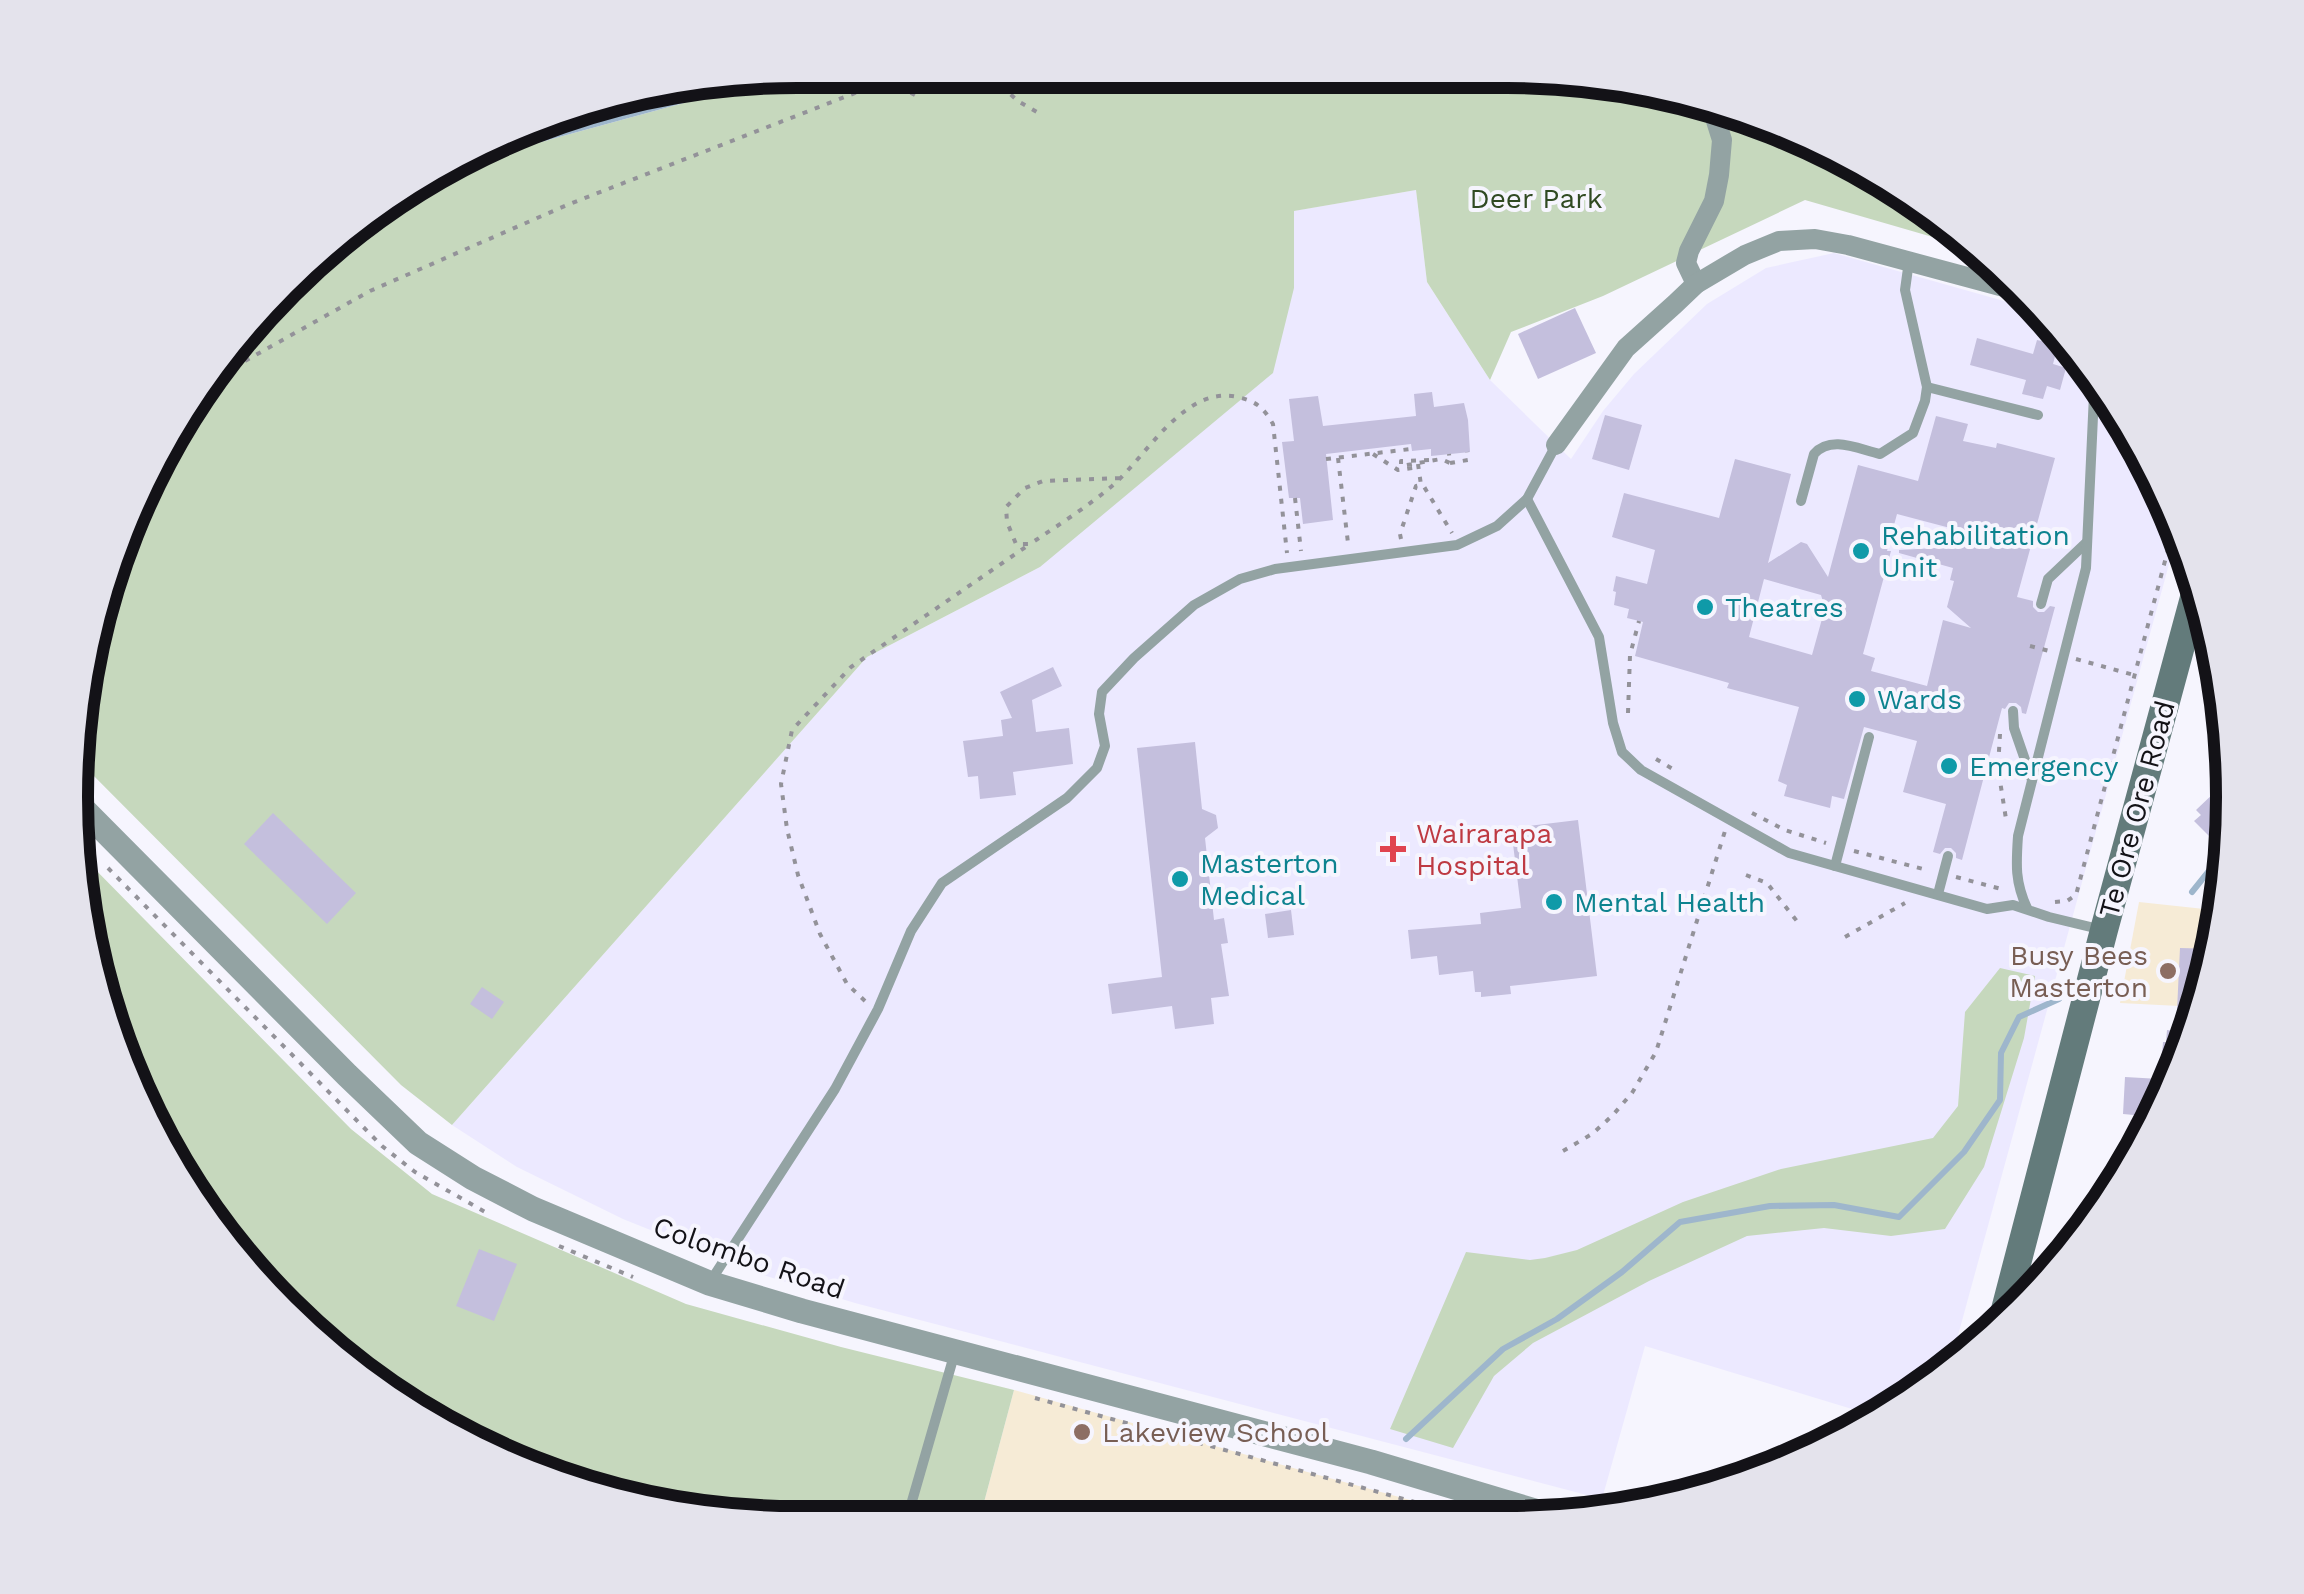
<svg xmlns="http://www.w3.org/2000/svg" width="2304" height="1594" font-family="'Work Sans',sans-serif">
<rect width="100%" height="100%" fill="#f6f5fe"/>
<!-- built -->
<path fill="#ece9ff" d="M1416,190L1427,282L1490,380L1571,459L1603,411L1634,374L1707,304L1766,268L1834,253L2046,313L2112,394L2179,519L2180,524L1951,1361L1875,1416L1645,1346L1602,1499L855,1303L763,1275L623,1219L517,1167L452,1125L867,657L1040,567L1294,288L1293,211Z"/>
<!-- education -->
<g fill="#f6ebd6">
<path d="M2139,902L2223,911L2220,939L2199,1007L2120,1003Z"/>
<path d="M1014,1390L1311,1473L1458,1513L979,1521Z"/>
</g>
<!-- green -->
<g fill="#c6d8bd">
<path d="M804,70L1648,84L1829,145L1974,249L1805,200L1603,296L1511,332L1490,380L1427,282L1416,190L1294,211V288L1273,373L1040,567L867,657L452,1125L401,1085L78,760L76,703L126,518L250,318L394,192L467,159L504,152Z"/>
<path d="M81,855L351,1129L432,1194L686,1304L841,1347L1014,1390L979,1521L797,1524L655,1510L518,1468L393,1401L283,1311L145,1119L84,938Z"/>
<path d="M2000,968L2035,976L2024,1038L1984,1167L1945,1229L1891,1236L1824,1228L1747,1236L1649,1281L1533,1343L1494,1376L1453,1448L1390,1429L1466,1252L1530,1260L1545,1258L1577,1250L1683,1202L1781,1169L1933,1138L1958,1106L1965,1012Z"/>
</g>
<!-- water -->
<path fill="#9eb6cc" d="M797,70H804L504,152L467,159L608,95Z"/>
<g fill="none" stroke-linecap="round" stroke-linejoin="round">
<!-- stream -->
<g stroke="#9eb6cc" stroke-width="6">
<path d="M2192,892L2229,846"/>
<path d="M1406,1439L1503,1349L1557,1319L1622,1272L1680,1222L1770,1206L1834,1205L1899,1217L1964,1152L2000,1100L2001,1053L2019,1017L2059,999"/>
<path d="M1382,1512L1383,1514"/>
</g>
</g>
<!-- building -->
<g fill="#c4bfdd" fill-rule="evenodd">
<path d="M1575,308L1596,353L1538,379L1518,334Z"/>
<path d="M1977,338L2033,354L2037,340L2058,345L2053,364L2066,368L2060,390L2047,386L2043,399L2022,394L2026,380L1970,365Z"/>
<path d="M1432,392L1434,407L1464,403L1468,420L1470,452L1431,456V449L1412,451L1411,444L1326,454L1333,520L1303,524L1300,498H1289L1282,442L1294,441L1289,399L1318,396L1323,426L1416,416L1414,394Z"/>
<path d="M1605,415L1642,425L1629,470L1592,459Z"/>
<path d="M1936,416L1968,424L1963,441L1996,448L1997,443L2055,458L2017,597L2033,601V607L2038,612H2044L2050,606L2055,607L2026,714L2022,713L2021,707L2016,703H2009L2005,709L2002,708L1962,860L1956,858V853L1951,848H1945L1940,854L1933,852L1946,804L1903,792L1917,741L1864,727L1844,799L1832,796L1830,808L1784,796L1787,785L1778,781L1799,707L1727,688L1729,683L1635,656L1643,622L1627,618L1629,609L1614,605L1616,592L1613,591L1616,576L1647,584L1655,550L1612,537L1624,493L1719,518L1735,459L1791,474L1768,563L1801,542L1807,544L1828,577L1858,465L1918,481ZM1897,514L2011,544L1899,550V553L1953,568L1950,580L1954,581L1947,607L1971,628L1943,620L1927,686L1871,671L1875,658L1863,654L1891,551H1887ZM1764,579L1821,595L1825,608L1812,655L1749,637Z"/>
<path d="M1053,667L1062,686L1032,700L1036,732L1069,728L1073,764L1013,772L1016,795L980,799L978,776L968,777L963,741L1003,736L1001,720L1012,718L1000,692Z"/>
<path d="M1195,742L1202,809L1216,815L1218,828L1205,838L1214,920L1224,918L1228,943L1221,944L1229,996L1211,998L1214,1024L1175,1029L1172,1006L1112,1014L1108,984L1162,977L1137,748Z"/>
<path d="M2216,791L2233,808L2231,824L2214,841L2194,821L2201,815L2196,810Z"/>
<path d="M273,813L356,893L327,924L244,844Z"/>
<path d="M1578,820L1597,976L1510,986L1511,994L1481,997V992H1475L1473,971L1439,975L1437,956L1411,959L1408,930L1481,924L1480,913L1521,908L1511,828Z"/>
<path d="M1291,910L1294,935L1268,938L1265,914Z"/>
<path d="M2180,948L2217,949L2178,1076L2156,1117L2123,1114L2125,1077L2160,1079L2163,1042H2166L2167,1030L2176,1031Z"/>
<path d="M482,987L504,1002L492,1019L470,1004Z"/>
<path d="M2103,1179L2122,1181L2111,1201L2101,1214Z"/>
<path d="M479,1249L517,1264L494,1321L456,1306Z"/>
</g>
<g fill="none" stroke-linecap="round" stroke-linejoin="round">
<!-- path -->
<g stroke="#939299" stroke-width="4" stroke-dasharray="5 8" stroke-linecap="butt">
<path d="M905,73L952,82"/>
<path d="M888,80L915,95"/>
<path d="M994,85L1038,88"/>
<path d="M1001,86L1018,101L1042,115"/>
<path d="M211,380L370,291L567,205L909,72"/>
<path d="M1373,454L1398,470L1419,467"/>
<path d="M1338,458L1348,543"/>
<path d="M1326,459L1411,449"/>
<path d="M1429,460L1401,461V466L1441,459L1450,463L1449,454"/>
<path d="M1450,463L1468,460L1467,452"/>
<path d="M1418,464L1421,485H1423L1452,533"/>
<path d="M1120,478L1043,481L1025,488L1006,507L1007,522L1016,544H1030C1057,526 1087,507 1112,486C1148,455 1184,385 1238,397C1257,402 1263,407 1273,424L1287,553"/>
<path d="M1295,498L1301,551"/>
<path d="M1401,539L1400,534L1416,486L1421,485"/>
<path d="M2030,646L2053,652"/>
<path d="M2076,659L2134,675"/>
<path d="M1628,713L1630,655L1639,621"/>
<path d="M2000,734L1998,768L2006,819"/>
<path d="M1656,759L1678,772"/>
<path d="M1752,813L1785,830L1826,843"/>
<path d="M1854,851L1927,870"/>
<path d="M108,868L382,1146L415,1172L487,1213"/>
<path d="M1746,875L1767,883L1800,925"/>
<path d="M1956,877L2005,890"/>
<path d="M2055,902L2067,901L2076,895L2177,516"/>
<path d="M1845,937L1905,903"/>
<path d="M865,1001L847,984L820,934L798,875L787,829L781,784L792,730L851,667L1030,544"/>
<path d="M1563,1151L1592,1134L1612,1116L1632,1093L1656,1052L1725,831"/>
<path d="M559,1246L633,1277"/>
<path d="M1035,1398L1455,1513"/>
</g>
<!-- service -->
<g stroke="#93a3a3" stroke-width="10">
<path d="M1927,387L2038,415"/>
<path d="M1527,499L1599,637L1613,723L1622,752L1641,770L1789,853L1987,909L2013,905L2049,917L2103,930"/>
<path d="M1801,501L1814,454C1831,435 1858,449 1880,454L1913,433L1925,401L1927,387L1905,290L1909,261"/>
<path d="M2041,604L2048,579L2086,543"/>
<path d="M2013,711L2014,728L2032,780"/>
<path d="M1835,866L1869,737"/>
<path d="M1938,894L1948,856"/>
<path d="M2027,908C2015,882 2016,865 2018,836L2086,568L2095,373"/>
<path d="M710,1282L835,1089L878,1009L911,931L942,883L1067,798L1097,768L1105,746L1099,714L1102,692L1134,658L1194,605L1240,579L1275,569L1457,545L1497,526L1527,499L1556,445"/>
<path d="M906,1522L955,1352"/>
</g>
<!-- minor -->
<g stroke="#93a3a3" stroke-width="20">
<path d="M1696,284L1686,263L1689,251L1714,201L1719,175L1722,140L1711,105"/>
<path d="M1556,445L1626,348L1675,304L1696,284L1745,255L1779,241L1815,239L1848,245L2030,294"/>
</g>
<!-- tertiary -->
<path stroke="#93a3a3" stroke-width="25" d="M80,806L347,1075L418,1143L473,1178L533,1209L709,1283L802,1311L1371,1462L1538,1512"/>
<!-- secondary -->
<path stroke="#637b7b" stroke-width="28" d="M2001,1325L2104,930L2198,583"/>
</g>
<!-- markers -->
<g fill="#0f9aa8" stroke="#f6f5fe" stroke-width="4">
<circle cx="1861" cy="551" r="10"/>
<circle cx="1705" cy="607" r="10"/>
<circle cx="1857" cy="699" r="10"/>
<circle cx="1949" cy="766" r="10"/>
<circle cx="1180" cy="879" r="10"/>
<circle cx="1554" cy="902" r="10"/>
</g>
<path fill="#e0444e" stroke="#f6f5fe" stroke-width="4" d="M1388 834h10v10h10v10h-10v10h-10v-10h-10v-10h10z"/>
<g fill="#8d6e63" stroke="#f6f5fe" stroke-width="4">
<circle cx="2168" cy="971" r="10"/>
<circle cx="1082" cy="1432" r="10"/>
</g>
<g text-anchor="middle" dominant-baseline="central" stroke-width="8" stroke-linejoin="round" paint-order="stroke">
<!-- park labels -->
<g font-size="28" fill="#304a22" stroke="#f6f5fe">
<text x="1536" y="198">Deer Park</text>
</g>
<!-- culture labels -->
<g font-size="28" fill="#0d838f" stroke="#f6f5fe" text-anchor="start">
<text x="1881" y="535">Rehabilitation<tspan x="1881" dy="32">Unit</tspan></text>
<text x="1725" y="607">Theatres</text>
<text x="1877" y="699">Wards</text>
<text x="1969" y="766">Emergency</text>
<text x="1200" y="863">Masterton<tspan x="1200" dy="32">Medical</tspan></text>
<text x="1574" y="902">Mental Health</text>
</g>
<!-- street labels -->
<g font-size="28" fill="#131217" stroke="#f6f5fe">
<text transform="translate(2137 809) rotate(-75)">Te Ore Ore Road</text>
<text transform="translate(749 1258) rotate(19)">Colombo Road</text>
</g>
<!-- health labels -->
<g font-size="28" fill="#be3a42" stroke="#f6f5fe" text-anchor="start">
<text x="1416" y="833">Wairarapa<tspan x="1416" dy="32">Hospital</tspan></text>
</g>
<!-- education labels -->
<g font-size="28" fill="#785e54" stroke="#f6f5fe" text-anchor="end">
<text x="2148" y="955">Busy Bees<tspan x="2148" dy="32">Masterton</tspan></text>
<text x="1102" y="1432" text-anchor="start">Lakeview School</text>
</g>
</g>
<!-- crop -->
<path d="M0 0H2304V1594H0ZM797 88H1507A709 709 0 0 1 2216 797V797A709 709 0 0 1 1507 1506H797A709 709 0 0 1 88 797V797A709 709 0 0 1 797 88Z" fill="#e4e3ec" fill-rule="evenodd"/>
<path fill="none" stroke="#131217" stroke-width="12" d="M797 88H1507A709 709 0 0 1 2216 797V797A709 709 0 0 1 1507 1506H797A709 709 0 0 1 88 797V797A709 709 0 0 1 797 88Z"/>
</svg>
